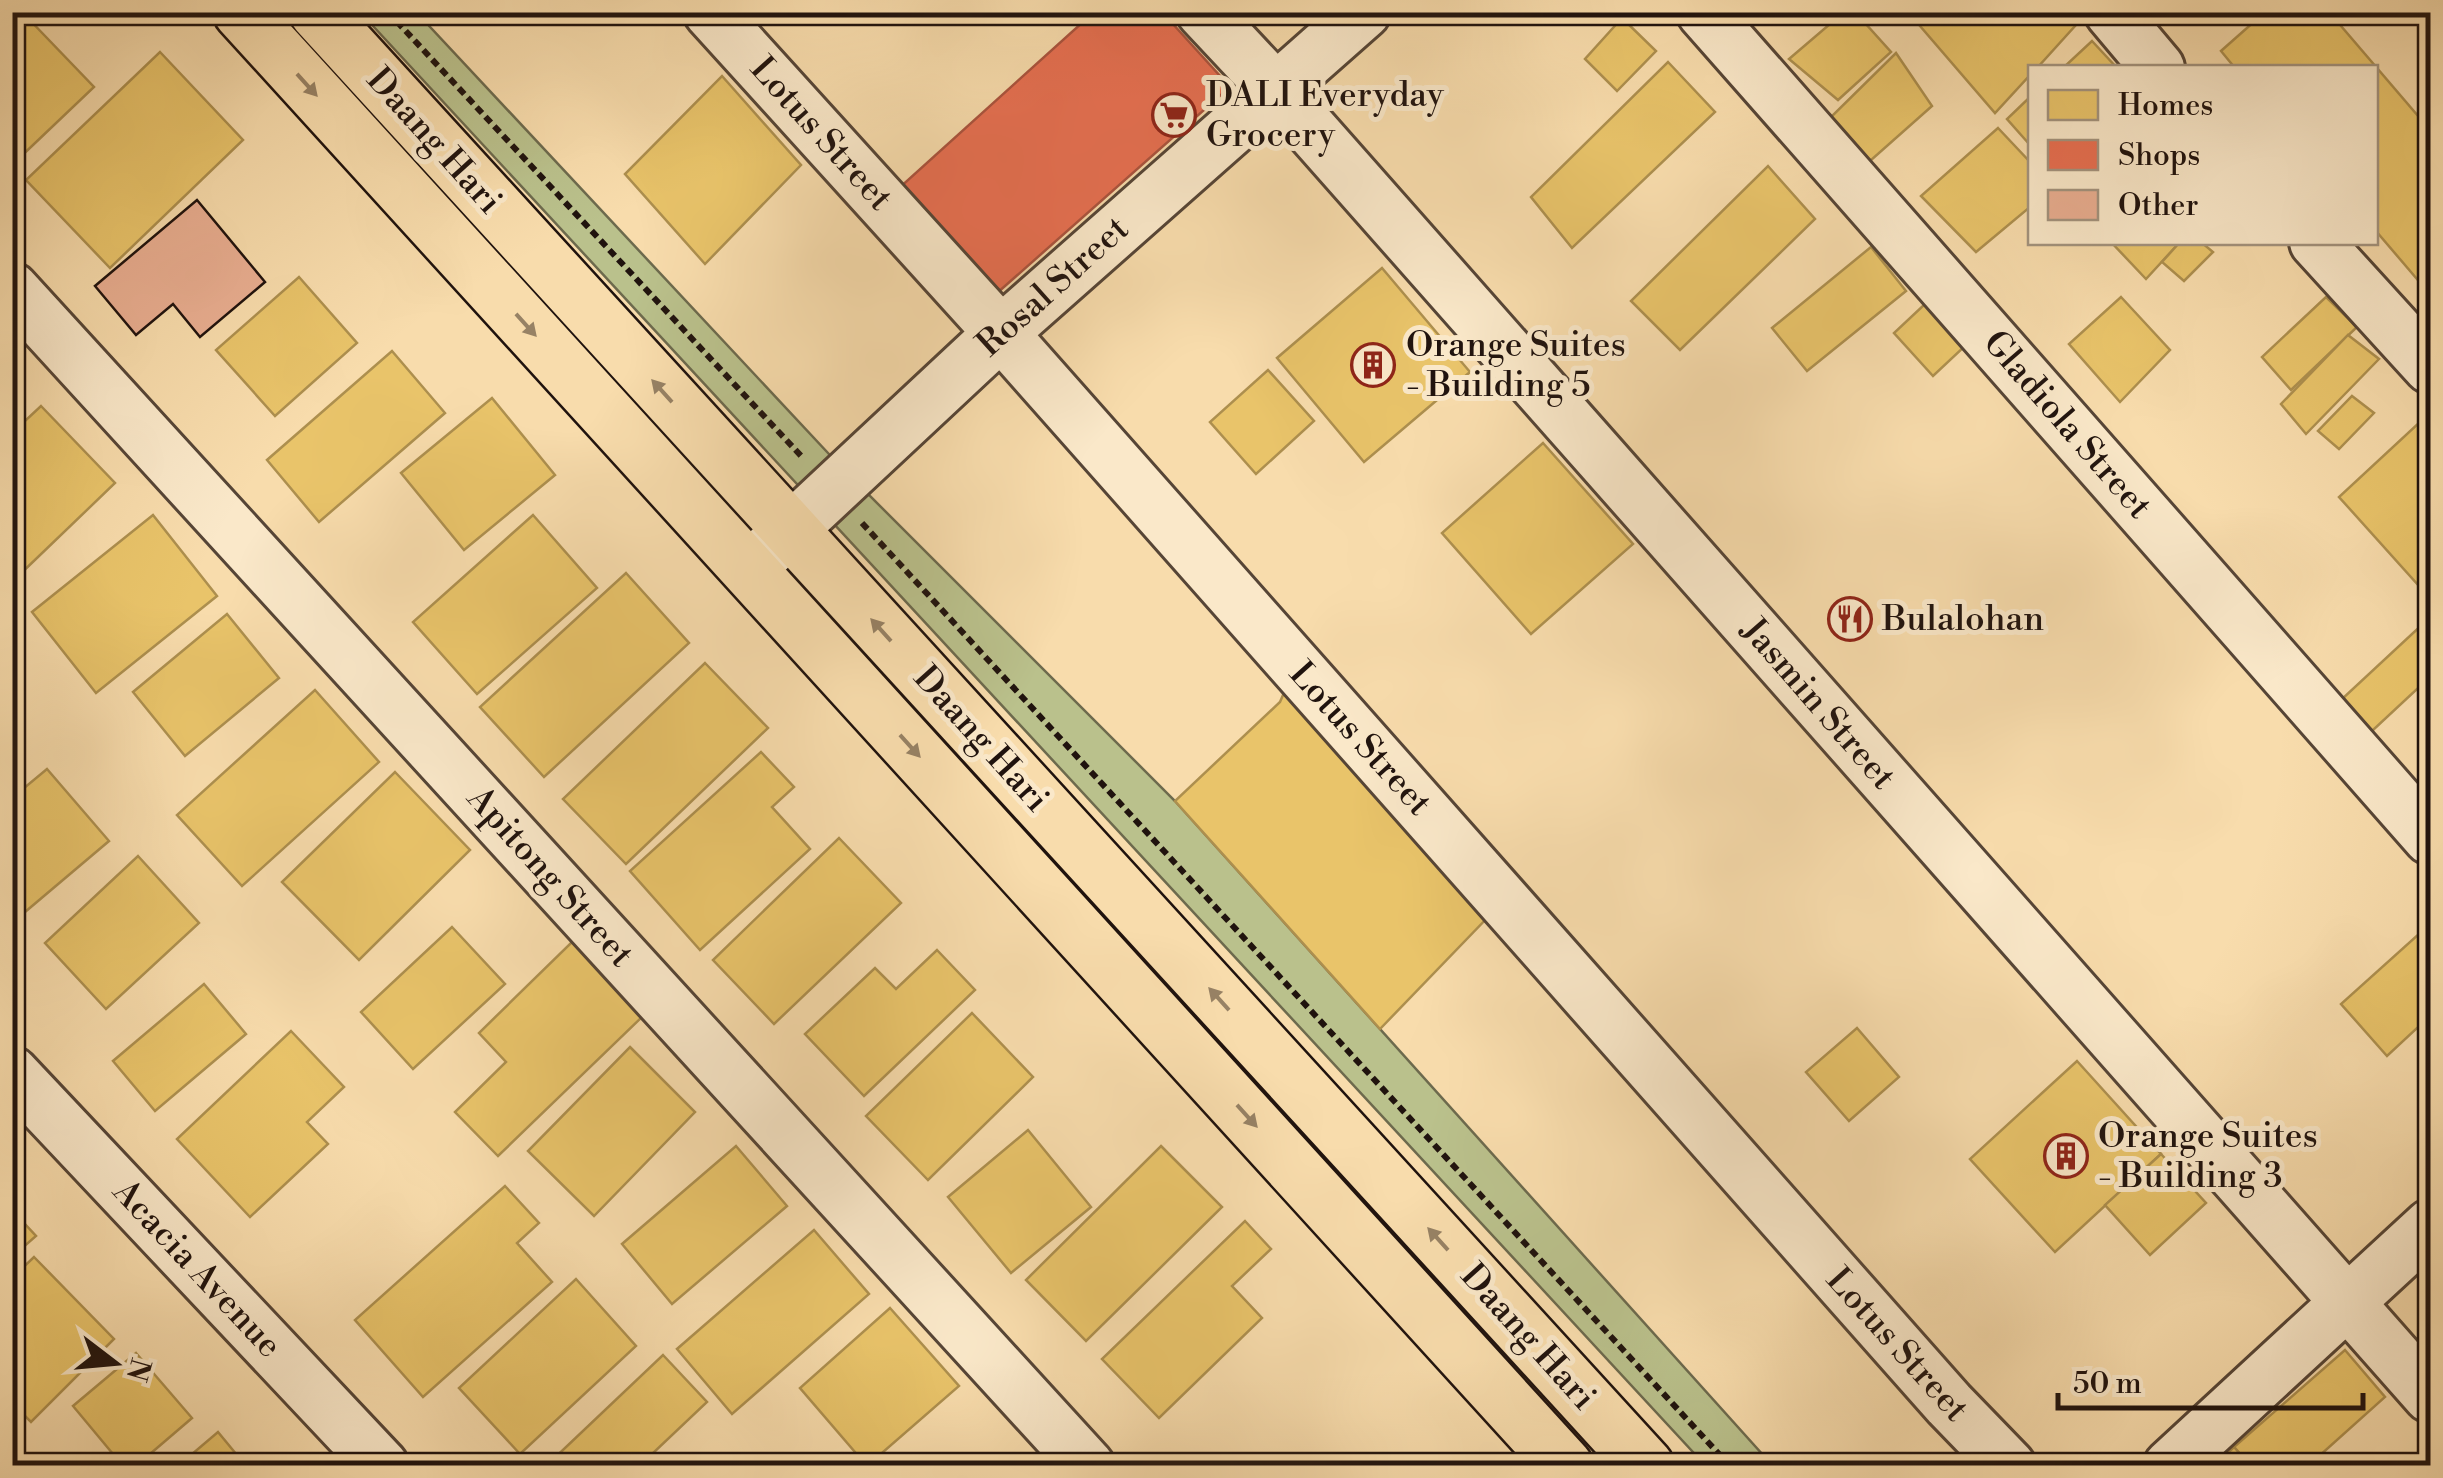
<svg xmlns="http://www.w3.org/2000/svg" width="2443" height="1478" font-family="'Libre Bodoni',serif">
<rect width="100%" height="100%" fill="#f8dcac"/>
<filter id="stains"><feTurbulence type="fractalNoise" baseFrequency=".002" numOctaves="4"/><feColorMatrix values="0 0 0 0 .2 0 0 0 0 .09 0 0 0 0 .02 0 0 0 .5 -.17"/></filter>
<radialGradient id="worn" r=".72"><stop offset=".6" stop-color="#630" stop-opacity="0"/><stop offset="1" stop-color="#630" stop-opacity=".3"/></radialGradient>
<!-- green -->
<path fill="#bac18c" stroke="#6d6a4d" stroke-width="2.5" d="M361,13H417L842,468L1175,801L1772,1465H1705Z"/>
<!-- homes -->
<g fill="#e9c46a" stroke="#ad8f4e" stroke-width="2.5">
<path d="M22,12L94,87L12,165V22Z"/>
<path d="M1844,12H1855L1891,52L1838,100L1789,59Z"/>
<path d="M1908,12H2062L2075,26L2037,68H2030V75L1995,113Z"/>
<path d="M2265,12H2329L2430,130L2428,292L2376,231V68H2235L2221,51Z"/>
<path d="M1622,18L1656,51L1617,91L1585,59Z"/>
<path d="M2092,41L2117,68H2063Z"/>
<path d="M160,52L243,140L110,268L26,180Z"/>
<path d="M1896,53L1932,106L1870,161L1831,117Z"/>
<path d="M1668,62L1715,112L1572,248L1531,197Z"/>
<path d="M722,76L801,165L705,264L625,174Z"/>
<path d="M2030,97V145L2007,119Z"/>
<path d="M1998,128L2030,162V207L1976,252L1921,196Z"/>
<path d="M1768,166L1815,219L1680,350L1631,301Z"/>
<path d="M2111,242H2180L2146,279Z"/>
<path d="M2180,242H2201L2213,252L2184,281L2162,262Z"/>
<path d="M1871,247L1906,291L1807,371L1772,328Z"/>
<path d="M1382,268L1470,372L1364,462L1277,358Z"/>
<path d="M299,277L357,343L275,416L216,350Z"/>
<path d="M2121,297L2170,350L2120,402L2069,344Z"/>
<path d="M2326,297L2357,327L2291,390L2262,357Z"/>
<path d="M1926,303L1965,346L1933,376L1894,333Z"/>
<path d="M2348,335L2379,359L2306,434L2281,404Z"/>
<path d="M392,351L445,413L319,522L267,460Z"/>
<path d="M1268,370L1314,421L1256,474L1210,422Z"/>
<path d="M2352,396L2374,413L2339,449L2318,431Z"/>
<path d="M492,398L555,475L464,550L401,473Z"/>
<path d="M41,406L115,483L12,582V433Z"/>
<path d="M2421,421L2430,431L2428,596L2339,497Z"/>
<path d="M1543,443L1633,544L1531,634L1442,533Z"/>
<path d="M153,515L217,596L96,693L32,612Z"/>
<path d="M533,515L597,588L477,694L413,622Z"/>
<path d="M626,573L689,643L544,777L480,707Z"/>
<path d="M227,614L279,678L185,756L133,692Z"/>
<path d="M2426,621L2430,625V677L2372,731L2342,699Z"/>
<path d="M705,663L768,728L626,864L563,799Z"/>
<path d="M1286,688L1489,916L1380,1029L1175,801L1280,702Z"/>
<path d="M315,690L379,762L242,886L177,815Z"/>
<path d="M761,752L794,787L772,807L810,849L700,950L630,871Z"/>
<path d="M47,769L109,841L12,923V798Z"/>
<path d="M395,772L470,850L359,960L282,882Z"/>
<path d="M839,838L901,903L774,1024L713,960Z"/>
<path d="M138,856L199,923L106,1009L45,943Z"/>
<path d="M2430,924V1016L2387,1056L2341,1004Z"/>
<path d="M452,927L505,984L413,1069L361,1012Z"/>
<path d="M572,942L643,1016L498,1156L455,1112L506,1062L479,1033Z"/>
<path d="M937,950L975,990L864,1096L805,1034L875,968L896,989Z"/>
<path d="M204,984L246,1034L155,1111L113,1061Z"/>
<path d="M972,1013L1033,1077L928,1180L866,1116Z"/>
<path d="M1857,1028L1899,1077L1849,1121L1806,1072Z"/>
<path d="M291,1031L344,1087L307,1122L328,1144L250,1217L177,1139Z"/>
<path d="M630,1047L695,1112L594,1216L528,1151Z"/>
<path d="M2077,1061L2161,1154L2055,1252L1970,1159Z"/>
<path d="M1028,1130L1091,1207L1011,1273L948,1197Z"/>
<path d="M736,1146L787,1206L672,1304L622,1244Z"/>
<path d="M1161,1146L1222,1207L1086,1341L1026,1280Z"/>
<path d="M2161,1154L2206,1203L2150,1255L2105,1205Z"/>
<path d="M505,1186L539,1223L517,1243L552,1282L423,1397L355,1320Z"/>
<path d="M12,1210L36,1236L12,1257Z"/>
<path d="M1245,1221L1271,1249L1232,1286L1262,1318L1159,1418L1102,1359Z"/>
<path d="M814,1230L869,1294L732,1414L677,1349Z"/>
<path d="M34,1257L114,1339L31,1422L12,1403V1278Z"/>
<path d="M576,1279L636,1346L520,1454L459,1388Z"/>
<path d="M890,1308L959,1386L867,1466L800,1388Z"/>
<path d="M2345,1350L2385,1397L2308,1466H2251L2234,1447Z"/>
<path d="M136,1353L192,1418L136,1466H123L73,1406Z"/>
<path d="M663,1355L707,1402L653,1453L665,1466H546Z"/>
<path d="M218,1432L246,1466H178Z"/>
<path d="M2234,1447L2251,1466H2214Z"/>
</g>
<!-- shops -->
<path fill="#e76f51" stroke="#ab533d" stroke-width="2.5" d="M1094,12H1162L1230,87L996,294L898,189Z"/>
<!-- building -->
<path fill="#e9ae91" stroke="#20130e" stroke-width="2.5" d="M197,200L265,282L200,337L173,304L136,335L95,286Z"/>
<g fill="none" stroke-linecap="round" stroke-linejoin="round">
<!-- minor casing -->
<g stroke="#564536" stroke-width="58">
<g id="minor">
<path d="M710,12L1001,333L1949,1404L2009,1466"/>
<path d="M1203,12L1276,90L2430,1396"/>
<path d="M1703,12L2430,838"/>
<path d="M2111,12L2158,68"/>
<path d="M2316,242L2430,367"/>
<path d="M12,289L1088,1466"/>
<path d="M757,561L1001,333L1364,12"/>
<path d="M12,1073L382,1466"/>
<path d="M2170,1466L2430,1226"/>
</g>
</g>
<!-- major casing -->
<g stroke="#20130e" stroke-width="60">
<g id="major">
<path d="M241,12L1565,1466"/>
<path d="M317,12L1646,1466"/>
</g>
</g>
<!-- path -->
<g stroke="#20130e" stroke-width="6" stroke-dasharray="8 5" stroke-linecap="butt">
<path d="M388,12L803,458"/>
<path d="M862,523L1730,1466"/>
</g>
<!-- minor -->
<use href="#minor" stroke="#fae8c9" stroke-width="52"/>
<!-- major -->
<use href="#major" stroke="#f8dcac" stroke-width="55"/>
</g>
<!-- one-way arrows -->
<defs><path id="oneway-solid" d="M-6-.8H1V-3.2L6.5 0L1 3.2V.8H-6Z" transform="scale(2.5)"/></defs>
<g fill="#978265">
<use href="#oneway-solid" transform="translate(307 85) rotate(48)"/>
<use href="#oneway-solid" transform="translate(526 325) rotate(48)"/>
<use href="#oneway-solid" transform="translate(662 391) rotate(-132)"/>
<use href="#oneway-solid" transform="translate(881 630) rotate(-132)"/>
<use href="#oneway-solid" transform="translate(910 746) rotate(48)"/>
<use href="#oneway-solid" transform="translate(1219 999) rotate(-132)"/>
<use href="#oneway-solid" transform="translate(1247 1116) rotate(48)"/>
<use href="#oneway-solid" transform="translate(1438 1239) rotate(-132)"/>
</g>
<!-- icons -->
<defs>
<g id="supermarket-ring" transform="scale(2.25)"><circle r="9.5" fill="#fae8c9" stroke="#8f2418" stroke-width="1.5"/><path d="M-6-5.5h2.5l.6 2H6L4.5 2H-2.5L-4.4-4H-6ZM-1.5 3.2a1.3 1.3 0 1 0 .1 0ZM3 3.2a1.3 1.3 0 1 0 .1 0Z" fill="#8f2418"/></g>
<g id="building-ring" transform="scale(2.25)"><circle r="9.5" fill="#fae8c9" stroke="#8f2418" stroke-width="1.5"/><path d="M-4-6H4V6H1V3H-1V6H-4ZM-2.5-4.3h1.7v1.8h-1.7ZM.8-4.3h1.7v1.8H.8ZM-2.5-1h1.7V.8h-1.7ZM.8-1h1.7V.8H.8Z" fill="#8f2418"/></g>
<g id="restaurant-ring" transform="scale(2.25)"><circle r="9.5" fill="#fae8c9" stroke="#8f2418" stroke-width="1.5"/><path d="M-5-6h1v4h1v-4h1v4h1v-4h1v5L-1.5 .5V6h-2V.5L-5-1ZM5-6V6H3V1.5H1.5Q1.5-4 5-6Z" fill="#8f2418"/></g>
</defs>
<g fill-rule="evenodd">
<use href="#supermarket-ring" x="1174" y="115"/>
<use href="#building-ring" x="1373" y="365"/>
<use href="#restaurant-ring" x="1850" y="619"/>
<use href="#building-ring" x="2066" y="1156"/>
</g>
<g text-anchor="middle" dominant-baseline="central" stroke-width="10" stroke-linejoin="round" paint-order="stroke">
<!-- poi labels -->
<g font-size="35" fill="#20130e" stroke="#fae8c9" text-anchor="start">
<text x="1206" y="95">DALI Everyday<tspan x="1206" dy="40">Grocery</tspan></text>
<text x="1406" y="345">Orange Suites<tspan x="1406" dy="40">- Building 5</tspan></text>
<text x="1882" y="619">Bulalohan</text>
<text x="2098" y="1136">Orange Suites<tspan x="2098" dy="40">- Building 3</tspan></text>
</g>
<!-- street labels -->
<g font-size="35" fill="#20130e" stroke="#fae8c9">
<text transform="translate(821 134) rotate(48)">Lotus Street</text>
<text transform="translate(434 141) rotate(48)">Daang Hari</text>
<text transform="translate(1053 287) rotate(-42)">Rosal Street</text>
<text transform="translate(2067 425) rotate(49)">Gladiola Street</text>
<text transform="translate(1818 704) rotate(49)">Jasmin Street</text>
<text transform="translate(981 739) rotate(48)">Daang Hari</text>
<text transform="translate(1360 739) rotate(48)">Lotus Street</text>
<text transform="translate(550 877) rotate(48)">Apitong Street</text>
<text transform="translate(197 1269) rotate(47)">Acacia Avenue</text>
<text transform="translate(1528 1337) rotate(48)">Daang Hari</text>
<text transform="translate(1897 1345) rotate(48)">Lotus Street</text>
</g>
</g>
<!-- margin -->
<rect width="2443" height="1478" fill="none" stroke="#f8dcac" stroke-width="50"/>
<rect x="15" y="15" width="2413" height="1448" fill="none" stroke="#20130e" stroke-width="5"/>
<rect x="25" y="25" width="2393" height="1428" fill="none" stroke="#20130e" stroke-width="2.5"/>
<!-- legend -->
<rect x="2028" y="65" width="350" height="180" fill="#fae8c9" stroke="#a3937e" stroke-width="2.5"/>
<rect x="2048" y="90" width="50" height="30" fill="#e9c46a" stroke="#a3937e" stroke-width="2.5"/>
<text x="2118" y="115" font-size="30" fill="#20130e">Homes</text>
<rect x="2048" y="140" width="50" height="30" fill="#e76f51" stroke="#a3937e" stroke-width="2.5"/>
<text x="2118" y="165" font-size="30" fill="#20130e">Shops</text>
<rect x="2048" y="190" width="50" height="30" fill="#e9ae91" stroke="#a3937e" stroke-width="2.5"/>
<text x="2118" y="215" font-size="30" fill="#20130e">Other</text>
<!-- north arrow -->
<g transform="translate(115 1363) rotate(106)" stroke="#fae8c9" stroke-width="8" paint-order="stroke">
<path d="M0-8L18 38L0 25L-18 38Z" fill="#20130e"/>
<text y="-15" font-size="28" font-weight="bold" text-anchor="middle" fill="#20130e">N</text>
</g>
<!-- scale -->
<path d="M2058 1393v15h305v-15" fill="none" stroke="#20130e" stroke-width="5"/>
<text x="2073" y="1393" font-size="30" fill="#20130e" stroke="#fae8c9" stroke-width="8" paint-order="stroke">50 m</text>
<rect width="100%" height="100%" filter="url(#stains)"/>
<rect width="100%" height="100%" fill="url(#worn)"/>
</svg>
